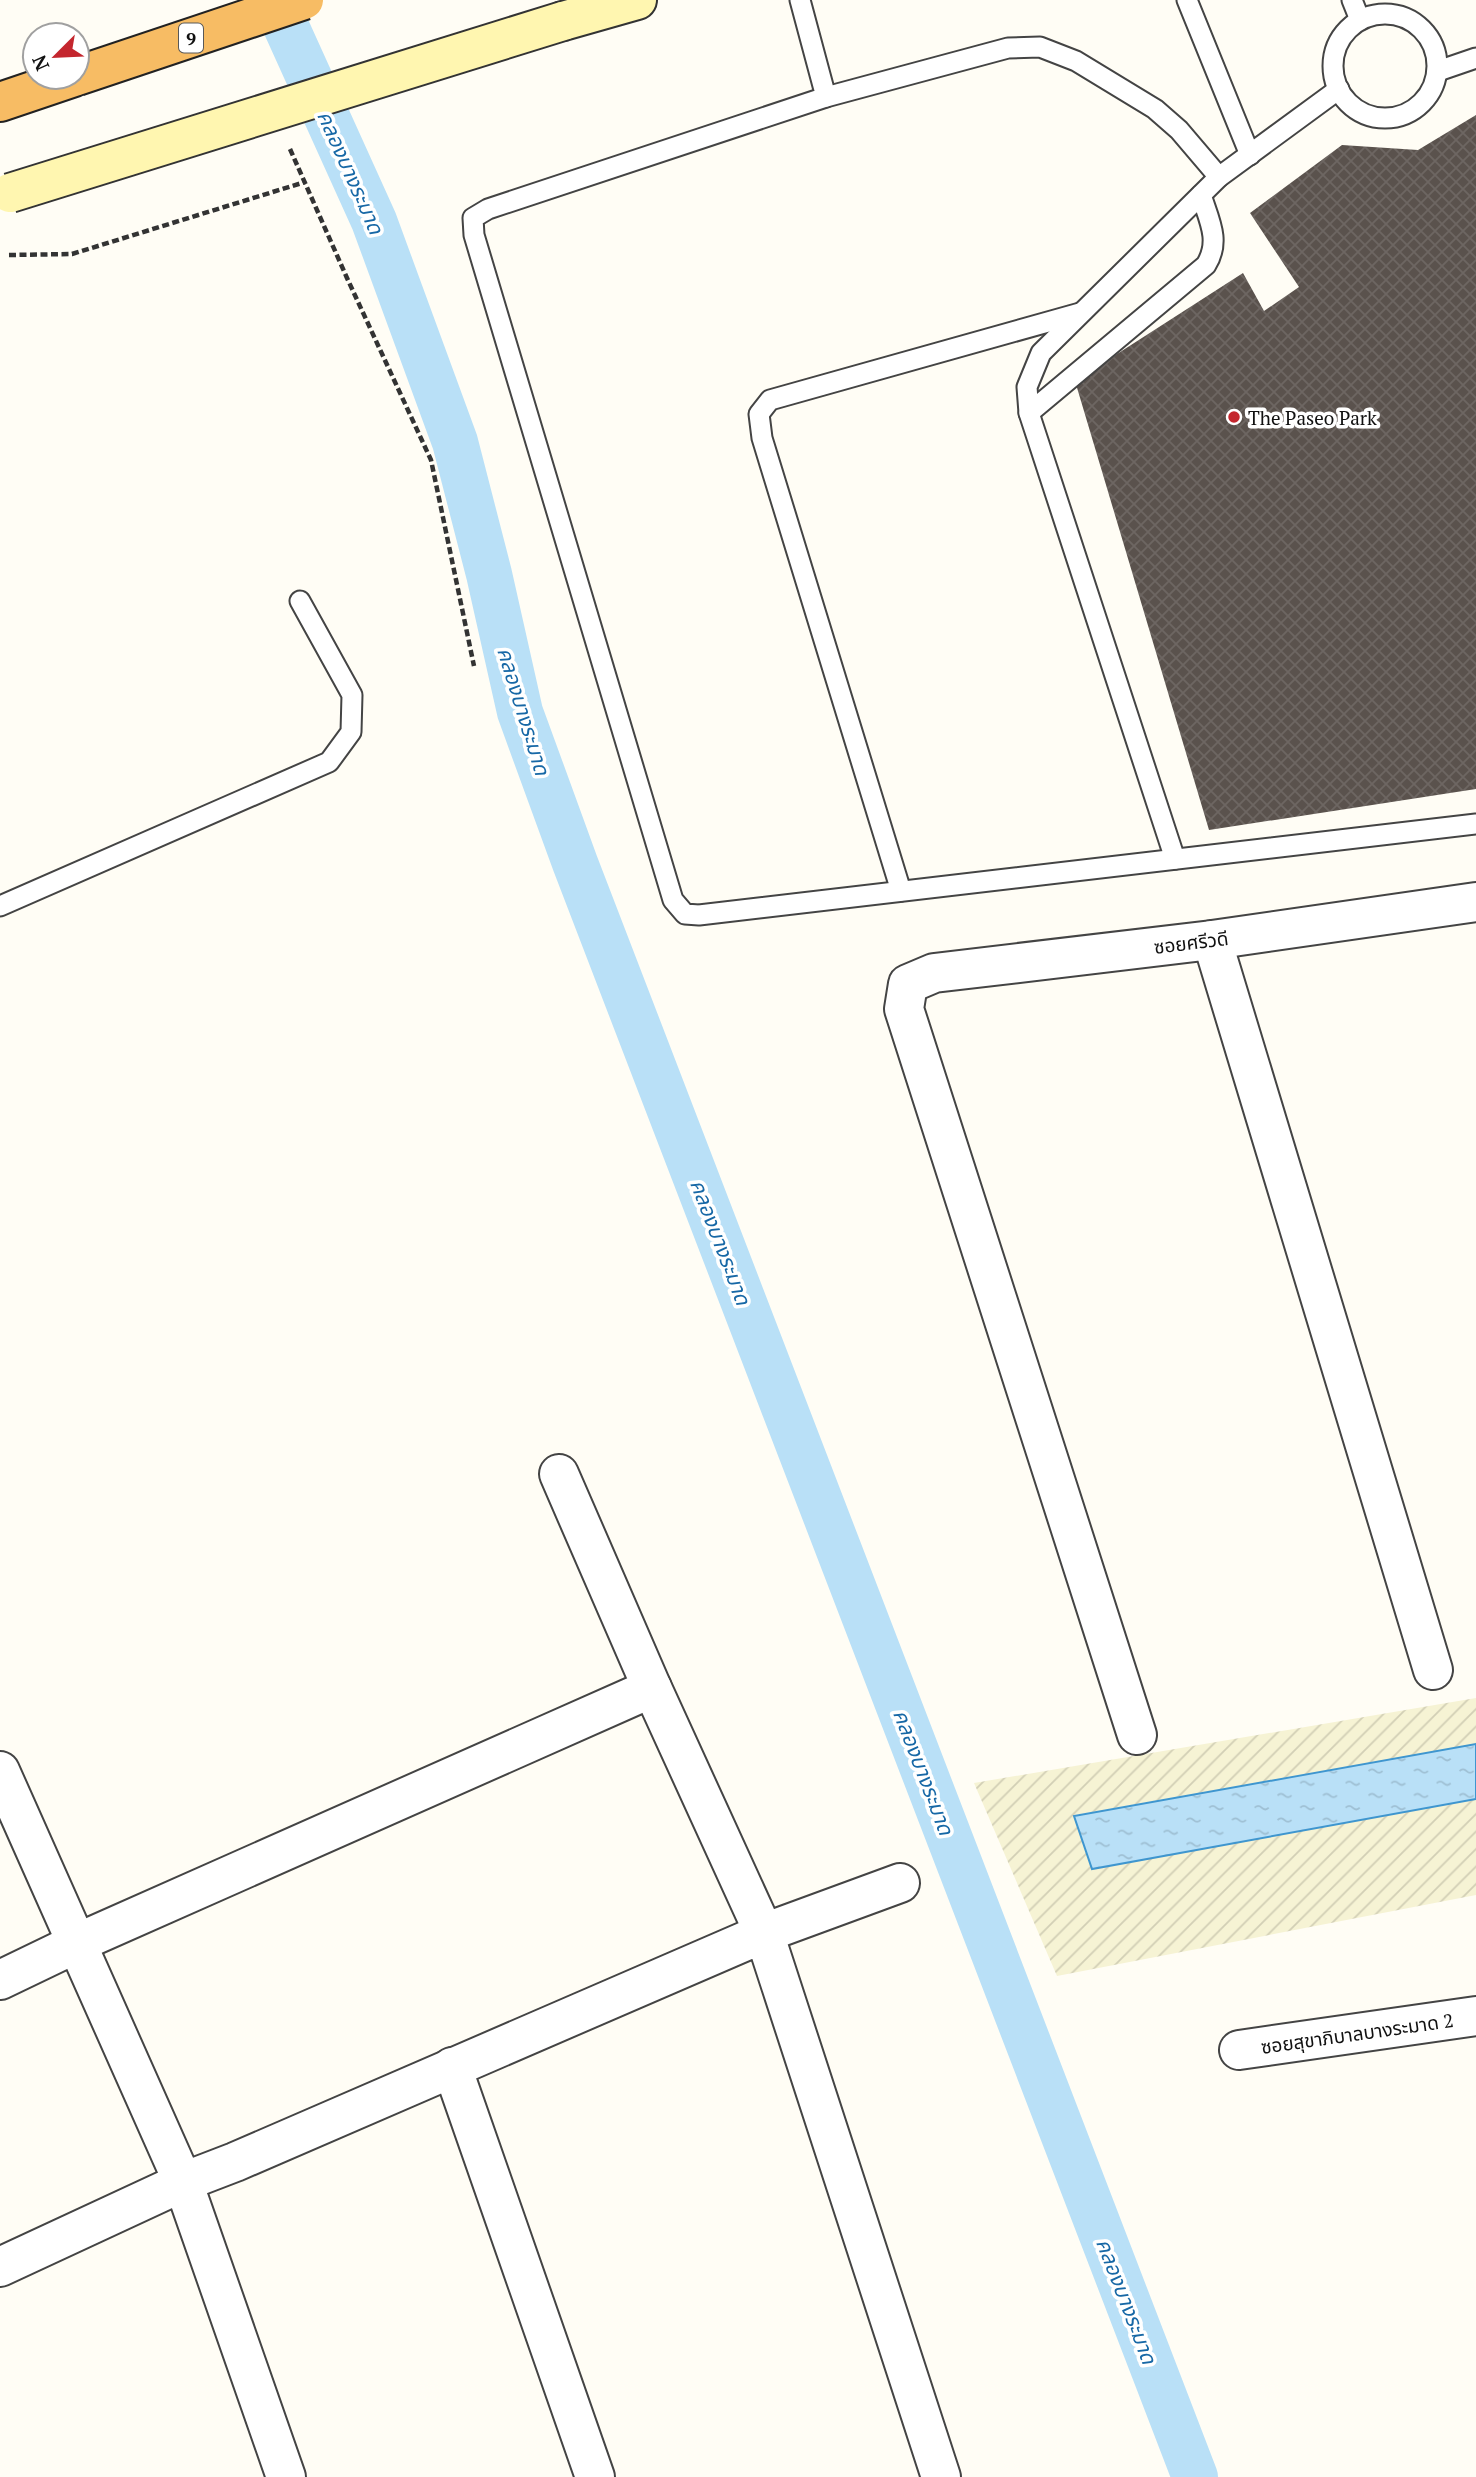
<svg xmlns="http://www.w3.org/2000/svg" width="1476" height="2477" font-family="'PT Serif','Noto Sans Thai',serif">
<defs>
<pattern id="farmland-furrows" width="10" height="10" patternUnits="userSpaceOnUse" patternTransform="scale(1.75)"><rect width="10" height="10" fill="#f6f3d4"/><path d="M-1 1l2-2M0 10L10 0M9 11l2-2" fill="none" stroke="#d2cfb5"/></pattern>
<pattern id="water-ripples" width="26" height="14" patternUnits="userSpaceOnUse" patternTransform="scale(1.75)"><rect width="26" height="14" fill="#b9e0f7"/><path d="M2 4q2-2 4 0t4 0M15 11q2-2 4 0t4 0" fill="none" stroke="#9ebfd3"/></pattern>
<pattern id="building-cross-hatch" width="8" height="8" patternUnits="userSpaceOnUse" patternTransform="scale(1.75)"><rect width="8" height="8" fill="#5a524d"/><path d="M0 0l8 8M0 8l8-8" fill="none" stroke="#6d6662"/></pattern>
</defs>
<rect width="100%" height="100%" fill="#fffdf5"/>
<!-- farmland -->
<path fill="url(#farmland-furrows)" d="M1476,1698V1744L1075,1815L1092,1869L1476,1799V1895L1057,1976L974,1783Z"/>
<!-- water -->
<path fill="url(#water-ripples)" stroke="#3f96cf" stroke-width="2" d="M1476,1744V1799L1092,1869L1074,1816Z"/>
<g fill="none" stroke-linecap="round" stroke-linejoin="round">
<!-- canal -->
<path stroke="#b9e0f7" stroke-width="46" d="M274,0L374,221L455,442L489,574L520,712L575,863L1195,2477"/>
</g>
<!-- building -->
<path fill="url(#building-cross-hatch)" d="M1476,115V789L1209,830L1075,381L1243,273L1264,311L1299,287L1250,213L1342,145L1418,150Z"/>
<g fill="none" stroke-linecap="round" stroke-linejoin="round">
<!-- service casing -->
<g stroke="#444" stroke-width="23">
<g id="service">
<path d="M800,0L826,97L488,209L473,218L474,235L673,900L685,914L699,915L1476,824"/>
<path d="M1187,0L1250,155"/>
<path d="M1352,0L1360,20"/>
<circle cx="1385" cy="66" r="52"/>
<path d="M1438,71L1476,58"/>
<path d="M826,97L1008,48L1040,47L1076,61L1155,109L1179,130L1219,177"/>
<path d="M1029,413L1206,265C1221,241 1209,220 1201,195"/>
<path d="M1175,859L1029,413L1027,387L1041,353L1219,177L1339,89"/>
<path d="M901,891L762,438L759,414L770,400L1080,313"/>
<path d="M0,906L329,762L351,732L352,695L300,601"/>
</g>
</g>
<!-- minor casing -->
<g stroke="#444" stroke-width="42">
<g id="minor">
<path d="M1212,940L1433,1670"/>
<path d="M652,1688L764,1933L900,1883"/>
<path d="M1137,1735L904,1009L908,984L934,973L1212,940L1476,902"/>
<path d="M0,1771L183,2182L286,2477"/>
<path d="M0,1980L77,1943L652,1688L559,1474"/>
<path d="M1239,2050L1476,2016"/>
<path d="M452,2067L595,2477"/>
<path d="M0,2267L183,2182L235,2162L764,1933L941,2477"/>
</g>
</g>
<!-- secondary casing -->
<g stroke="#333" stroke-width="42">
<path id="secondary" d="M563,21L637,0"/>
</g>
<!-- trunk casing -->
<g stroke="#222" stroke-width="42">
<path id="trunk" d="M0,102L74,77"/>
</g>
<!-- path -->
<g stroke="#333" stroke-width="4.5" stroke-dasharray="7 3.5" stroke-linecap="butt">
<path d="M290,149L347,278L431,460L474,666"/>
<path d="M9,255L72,254L305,182"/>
</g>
<!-- service -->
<use href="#service" stroke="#fff" stroke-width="19"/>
<!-- minor -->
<use href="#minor" stroke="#fff" stroke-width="38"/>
<!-- secondary -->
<use href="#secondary" stroke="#fff6b0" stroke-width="38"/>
<!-- trunk -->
<use href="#trunk" stroke="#f7bc64" stroke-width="38"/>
<!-- secondary-bridge casing -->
<g stroke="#333" stroke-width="42" stroke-linecap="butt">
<path id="secondary-bridge" d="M10,193L563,21"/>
</g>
<!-- trunk-bridge casing -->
<g stroke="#222" stroke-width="42" stroke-linecap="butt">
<path id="trunk-bridge" d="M77,76L304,0"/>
</g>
<!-- secondary-bridge -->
<use href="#secondary-bridge" stroke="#fff6b0" stroke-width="38"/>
<!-- trunk-bridge -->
<use href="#trunk-bridge" stroke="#f7bc64" stroke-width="38"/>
</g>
<!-- markers -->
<circle fill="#c4262e" stroke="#fff" stroke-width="2.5" cx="1234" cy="417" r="7"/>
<g text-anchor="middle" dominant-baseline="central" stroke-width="7" stroke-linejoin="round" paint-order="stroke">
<!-- shield labels -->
<rect fill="#fff" stroke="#585858" stroke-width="2" x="179" y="23.5" width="24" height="29" rx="5"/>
<g font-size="18" font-weight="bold" fill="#111">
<text x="191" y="38">9</text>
</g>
<!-- poi labels -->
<g font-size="19" fill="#111" stroke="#fff" text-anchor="start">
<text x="1248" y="417">The Paseo Park</text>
</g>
<!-- street labels -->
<g font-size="19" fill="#111" stroke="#fff">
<text transform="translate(1191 942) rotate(-7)">ซอยศรีวดี</text>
<text transform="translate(1357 2033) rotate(-8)">ซอยสุขาภิบาลบางระมาด 2</text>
</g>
<!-- water labels -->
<g font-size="21" font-style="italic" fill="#1768a6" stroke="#fff">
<text transform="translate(351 172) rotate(66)">คลองบางระมาด</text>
<text transform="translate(524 711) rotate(73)">คลองบางระมาด</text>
<text transform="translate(721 1242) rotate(69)">คลองบางระมาด</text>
<text transform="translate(924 1772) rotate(69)">คลองบางระมาด</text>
<text transform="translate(1127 2301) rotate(69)">คลองบางระมาด</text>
</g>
</g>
<!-- north arrow -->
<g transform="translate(56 56) rotate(246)"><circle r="33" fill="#ffffff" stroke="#a0a0a0" stroke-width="2"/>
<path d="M0-5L12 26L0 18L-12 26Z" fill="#c4262e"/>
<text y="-10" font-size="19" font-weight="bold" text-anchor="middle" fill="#111111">N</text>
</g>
</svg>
